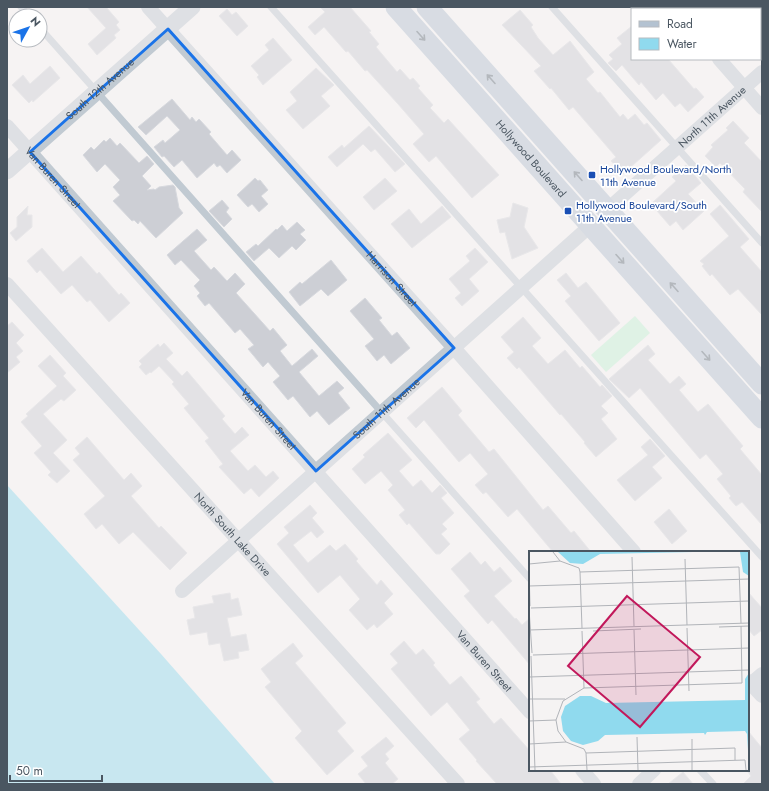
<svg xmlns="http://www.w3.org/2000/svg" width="769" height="791" font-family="Jost,sans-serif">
<rect width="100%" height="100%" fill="#f5f3f3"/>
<!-- green -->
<path fill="#c3f1d5" d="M635,316L650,333L606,372L591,355Z"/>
<!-- water -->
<path fill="#90daee" d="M7,485L161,654L275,784H7Z"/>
<!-- building -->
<g fill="#cdcfd5" stroke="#d7d9de">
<path d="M87,7H106L119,22L116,25L120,30L114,35L116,38L97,55L88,44L106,28Z"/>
<path d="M320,7H350L371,31L369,32L379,44L376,47L397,72L400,69L410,80L413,78L420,86L418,88L433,105L430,108L444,123L448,119L499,175L472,198L436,156L429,162L413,144L424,134L398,104L367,70L365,71L348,51L346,52L324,27L315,35L308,27L325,12Z"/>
<path d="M227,9L232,15L236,12L248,26L237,36L219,16Z"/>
<path d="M520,10L533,25L531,27L538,38L553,55L570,41L594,72L586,79L598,93L600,92L620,117L623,114L628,120L635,114L644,125L647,123L661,140L623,174L611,161L616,157L573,107L569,110L551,88L550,89L534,71L541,66L502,25Z"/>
<path d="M632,26V59H668L694,89L696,88L704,97L688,112L680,103L675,107L663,93L656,100L641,82L639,85L622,65L616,71L608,63L613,59L609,55L622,44L617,38Z"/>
<path d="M273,38L292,60L263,85L257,77L259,75L251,66L269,50L265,45Z"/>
<path d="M50,66L60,78L33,102L32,100L29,103L12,85L23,75L30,84Z"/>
<path d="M316,68L334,85L321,96L330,106L303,129L286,110L297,101L290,92Z"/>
<path d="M172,99L190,120L192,117L196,122L199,119L211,132L209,134L227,155L232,150L241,160L227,173L220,165L217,167L214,163L197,178L182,160L174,167L164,156L162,157L154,147L163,140L165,143L180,130L167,116L146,135L138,127Z"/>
<path d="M733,121L749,138L744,143L762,162V212L743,192L745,189L720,163L716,167L705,156L713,147L711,145L728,130L726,128Z"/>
<path d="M369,126L405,164L395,172L375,149L371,152L363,144L337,167L328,157L342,145L344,148Z"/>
<path d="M110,138L117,146L120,143L139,163L147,156L154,164L142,176L151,186L147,190L154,189L155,190L159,187L173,185L175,187L179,208L183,213L156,238L140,221L138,224L134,220L132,221L113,201L120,195L113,187L120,180L105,164L97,172L83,155L91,147L94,150L104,140L106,142Z"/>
<path d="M686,165L701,183L688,194L704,211L683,230L676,221L670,226L651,204L676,181L672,177Z"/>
<path d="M255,178L258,181L260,180L268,190L261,196L268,204L259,212L252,204L248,207L237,195Z"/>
<path d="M385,178L397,191L374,210L363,197Z"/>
<path d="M222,200L229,208L226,212L232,219L224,227L209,211Z"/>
<path d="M513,203L528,208L524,227L538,248L512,259L505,232L500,233L497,220L510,217Z"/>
<path d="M720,205L749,239L740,247L762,272V315L738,289L730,295L712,274L710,276L702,266L704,264L700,261L729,236L710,214Z"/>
<path d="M28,206L27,215H32V227L16,241L10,233L17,227V217Z"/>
<path d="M442,206L451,217L412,248L391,224L409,209L421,224Z"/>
<path d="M297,222L305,230L300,234L306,240L296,250L292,246L279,258L269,248L254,261L246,252L256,244L258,246L276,229L277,230L282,225L287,231Z"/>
<path d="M197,229L207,240L194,251L211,270L214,267L227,281L235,273L245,284L236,293L270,331L273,328L287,345L280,351L292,366L312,349L318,356L299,372L319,396L337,381L344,388L338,393L350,408L329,425L317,411L310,417L293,396L288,400L273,382L280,376L268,362L263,367L248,349L254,345L240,329L235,333L209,303L205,306L197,296L200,293L194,286L200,280L181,260L175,265L167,255Z"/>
<path d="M42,248L63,272L81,256L97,274L99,272L119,295L121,293L130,303L109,322L90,300L87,302L72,285L61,294L40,270L37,273L27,261Z"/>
<path d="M475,248L488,262L469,279L479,291L462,306L455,298L461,293L449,279L470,261L466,256Z"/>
<path d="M331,260L347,280L328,296L321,289L300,306L289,292L300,282L302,284Z"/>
<path d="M566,273L578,288L586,282L620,323L599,341L565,301L571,296L557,280Z"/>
<path d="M365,298L382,318L379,320L392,336L397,332L410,348L391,364L384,355L377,361L365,346L374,339L350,311Z"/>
<path d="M523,317L541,338L532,346L548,364L565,350L580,368L582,366L600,387L602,385L612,396L601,406L608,413L601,419L617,439L596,457L584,443L585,442L561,414L560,415L519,367L517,369L507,358L514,352L501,337Z"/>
<path d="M12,322L24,335L16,343L23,351L16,357L20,362L7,373V326Z"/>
<path d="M164,343L173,353L166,359L182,376L187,371L225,416L222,419L235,434L242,427L249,435L230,451L248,471L255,465L266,477L273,471L279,478L259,497L251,488L244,494L219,467L223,464L205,441L209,438L184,408L189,404L172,384L174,382L159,366L151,373L150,372L146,375L139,367L142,364L139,361L158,344L160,347Z"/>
<path d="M648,345L655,354L648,360L670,384L679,376L686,384L679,390L698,412L708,404L743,446L740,449L762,475V525L742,502L736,506L729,498L731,496L717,479L723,474L706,454L700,459L640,388L629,398L609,379Z"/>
<path d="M50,355L66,373L63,376L76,390L64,401L61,399L43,414L67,440L53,453L70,471L57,483L48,475L51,472L34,453L42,446L21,422L28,416L26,414L57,386L38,366Z"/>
<path d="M442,387L462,411L458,415L489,452L494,449L543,510L548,506L571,533L574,531L591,552H553L517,509L508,517L486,492L483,494L475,485L488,474L470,453L459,462L424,420L416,428L407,418Z"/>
<path d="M388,433L412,460L399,471L413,487L421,480L432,493L440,485L447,493L441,498L454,513L442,524L447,529L441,534L450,544L440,554H436L409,523L407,525L399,515L405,510L388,490L393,485L381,471L365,484L352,469L365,457L363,455Z"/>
<path d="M87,437L124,480L131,473L142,486L131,496L159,528L161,526L187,553L170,570L133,532L119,544L102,524L96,529L84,514L105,496L73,460L80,454L75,448Z"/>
<path d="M650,439L665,456L652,467L662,478L635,501L617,480L648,455L641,447Z"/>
<path d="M310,505L317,513L312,518L324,532L317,538L311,531L293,545L308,563L330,545L336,551L345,544L358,559L356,561L377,585L381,580L393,594L384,603L393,614L377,628L374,624L367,630L349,610L360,599L340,575L318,593L277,544L289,533L284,527Z"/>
<path d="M669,509L687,531L672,544L654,522Z"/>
<path d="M470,552L481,565L485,561L494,572L500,567L512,581L494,596L515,619L516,618L522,625L530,618V665L492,620L488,624L464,596L470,591L451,569Z"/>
<path d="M748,592L762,608V630L754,636L748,629Z"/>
<path d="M230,593L231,600L238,598L242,615L227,618L231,637L246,634L249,650L238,652L239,658L224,661L220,643L209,645L207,632L190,635L187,620L195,618L193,607L214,603L212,596Z"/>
<path d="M404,641L416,655L423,649L435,663L433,665L450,685L461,676L480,699L476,702L494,724L501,718L530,751V770H550L561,784H497L476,761L477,760L459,739L470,730L447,702L431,716L391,669L398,663L390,654Z"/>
<path d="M293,643L303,656L295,663L346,723L337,731L354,751L327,775L295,738L302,731L265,687L271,682L261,669Z"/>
<path d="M748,731L762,748V784H743L751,776L748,772Z"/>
<path d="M386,737L394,746L385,754L389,759L385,763L398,779L392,784H366L358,774L368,766L361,757Z"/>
<path d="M683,772L693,784H668Z"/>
</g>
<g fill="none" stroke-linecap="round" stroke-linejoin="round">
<!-- service -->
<g stroke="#c1cad2" stroke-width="7">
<path d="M21,7L29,16"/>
<path d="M271,7L762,557"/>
<path d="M552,7L762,243"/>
<path d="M40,28L530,579"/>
<path d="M700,770L713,784"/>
</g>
<!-- minor -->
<g stroke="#c1cad2" stroke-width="14">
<path id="s1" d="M148,7L454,348L634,552"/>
<path d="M673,7L675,9"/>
<path d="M719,59L762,108"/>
<path id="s2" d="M7,126L530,712"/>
<path id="s3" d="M608,209L762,72"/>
<path id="s4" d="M7,284L458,784"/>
<path id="s5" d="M182,591L590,226"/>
<path d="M748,681L762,696"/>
<path d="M748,686L762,674"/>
<path d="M582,770L594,784"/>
<path d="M639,784L654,770"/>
</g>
<!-- tertiary -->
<path stroke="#c1cad2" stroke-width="17" id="s6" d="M7,171L192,7"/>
<!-- primary -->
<g stroke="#b3c2d1" stroke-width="21">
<path id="s7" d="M396,7L762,418"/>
<path d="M427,7L762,384"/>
</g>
</g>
<!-- one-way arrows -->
<defs><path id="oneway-shaft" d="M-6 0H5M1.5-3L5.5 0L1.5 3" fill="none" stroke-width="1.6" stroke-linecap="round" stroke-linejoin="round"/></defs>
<g stroke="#64717d">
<use href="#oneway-shaft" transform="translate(421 36) rotate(48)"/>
<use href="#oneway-shaft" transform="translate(491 79) rotate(-132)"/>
<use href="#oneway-shaft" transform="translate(578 176) rotate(-132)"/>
<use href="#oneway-shaft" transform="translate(620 259) rotate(48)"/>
<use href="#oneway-shaft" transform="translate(674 287) rotate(-132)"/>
<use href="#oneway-shaft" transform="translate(706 356) rotate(48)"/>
</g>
<!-- marked area -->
<path d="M0 0H769V791H0ZM168,29L454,348L316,471L30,152Z" fill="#f5f3f3" fill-opacity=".55" fill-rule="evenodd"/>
<path fill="none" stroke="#1a73e8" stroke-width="3" stroke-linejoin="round" d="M168,29L454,348L316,471L30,152Z"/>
<!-- markers -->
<g fill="#1a4fb4" stroke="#fff" stroke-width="1.5">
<rect x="588" y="171" width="8" height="8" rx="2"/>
<rect x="564" y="207" width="8" height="8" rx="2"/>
</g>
<g text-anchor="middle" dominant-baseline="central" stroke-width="3.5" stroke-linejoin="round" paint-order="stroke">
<!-- street labels -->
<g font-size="11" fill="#4a5661" stroke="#fff">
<text stroke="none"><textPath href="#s6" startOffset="124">South 12th Avenue</textPath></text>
<text stroke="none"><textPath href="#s3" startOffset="139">North 11th Avenue</textPath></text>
<text stroke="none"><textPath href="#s7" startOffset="203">Hollywood Boulevard</textPath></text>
<text stroke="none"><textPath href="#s2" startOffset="69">Van Buren Street</textPath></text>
<text stroke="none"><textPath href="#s1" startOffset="365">Harrison Street</textPath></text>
<text stroke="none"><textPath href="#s5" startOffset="274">South 11th Avenue</textPath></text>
<text stroke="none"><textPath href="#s2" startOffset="393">Van Buren Street</textPath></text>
<text stroke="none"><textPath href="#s4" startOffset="337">North South Lake Drive</textPath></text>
<text stroke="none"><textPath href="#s2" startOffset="717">Van Buren Street</textPath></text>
</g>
<!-- transit labels -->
<g font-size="11" fill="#164399" stroke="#fff" text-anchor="start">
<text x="600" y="169">Hollywood Boulevard/North<tspan x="600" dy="13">11th Avenue</tspan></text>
<text x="576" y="205">Hollywood Boulevard/South<tspan x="576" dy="13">11th Avenue</tspan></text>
</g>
</g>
<!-- overview -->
<g transform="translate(529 551)">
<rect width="220" height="220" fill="#f5f3f3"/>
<path d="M29,1H164L71,3L54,13L41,12ZM211,1H220V25L214,21ZM220,122V216L218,183L216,180L178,181L176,184L175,182L76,184L69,190L54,194L42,190L34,180L32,166L36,155L51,145H62L77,152L216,149V128Z" fill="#90daee"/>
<path fill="none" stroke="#b1b4b9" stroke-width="1" d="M24,1L31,10L50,17L51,21L210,16L212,72M103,6L105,75M156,8L158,74M0,13L31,10M0,18L1,55M51,21L53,77M0,35L220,28M2,57L220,50M0,58L3,102M190,76L220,75M158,77L160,140M0,79L220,72M105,79L107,144M53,80L55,137M64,80L112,78M4,104L220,97M2,105L6,219M0,126L220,119M0,148H36M0,170L27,169M108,186L109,219M163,188V219M0,193L37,191M57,202L58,219M206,209V197L57,202L55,198L37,191L29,180L27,169L34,150L55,137L213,132L212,75M0,216L216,209L217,219"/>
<path fill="#c2185b" fill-opacity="0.15" stroke="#c2185b" stroke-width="2" d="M98,45L171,106L111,176L39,115Z"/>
<rect width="220" height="220" fill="none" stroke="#4a5661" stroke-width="2"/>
</g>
<!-- border -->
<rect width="769" height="791" fill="none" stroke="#4a5661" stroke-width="16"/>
<!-- legend -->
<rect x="631" y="8" width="130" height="52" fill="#ffffff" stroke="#b7bbc0"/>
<rect x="639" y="21" width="20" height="6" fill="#b3c2d1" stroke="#b7bbc0"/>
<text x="667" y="28" font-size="12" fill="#4a5661">Road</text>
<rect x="639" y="38" width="20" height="12" fill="#90daee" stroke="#b7bbc0"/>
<text x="667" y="48" font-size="12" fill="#4a5661">Water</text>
<!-- north arrow -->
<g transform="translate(28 28) rotate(50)"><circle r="19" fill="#ffffff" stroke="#b7bbc0"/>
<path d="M0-3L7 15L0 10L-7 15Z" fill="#1a73e8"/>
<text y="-6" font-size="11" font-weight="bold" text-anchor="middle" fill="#4a5661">N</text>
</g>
<!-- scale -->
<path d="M10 775v6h92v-6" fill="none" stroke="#4a5661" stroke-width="2"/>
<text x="16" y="775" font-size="12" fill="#4a5661" stroke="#ffffff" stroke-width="3" paint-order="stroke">50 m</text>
</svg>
